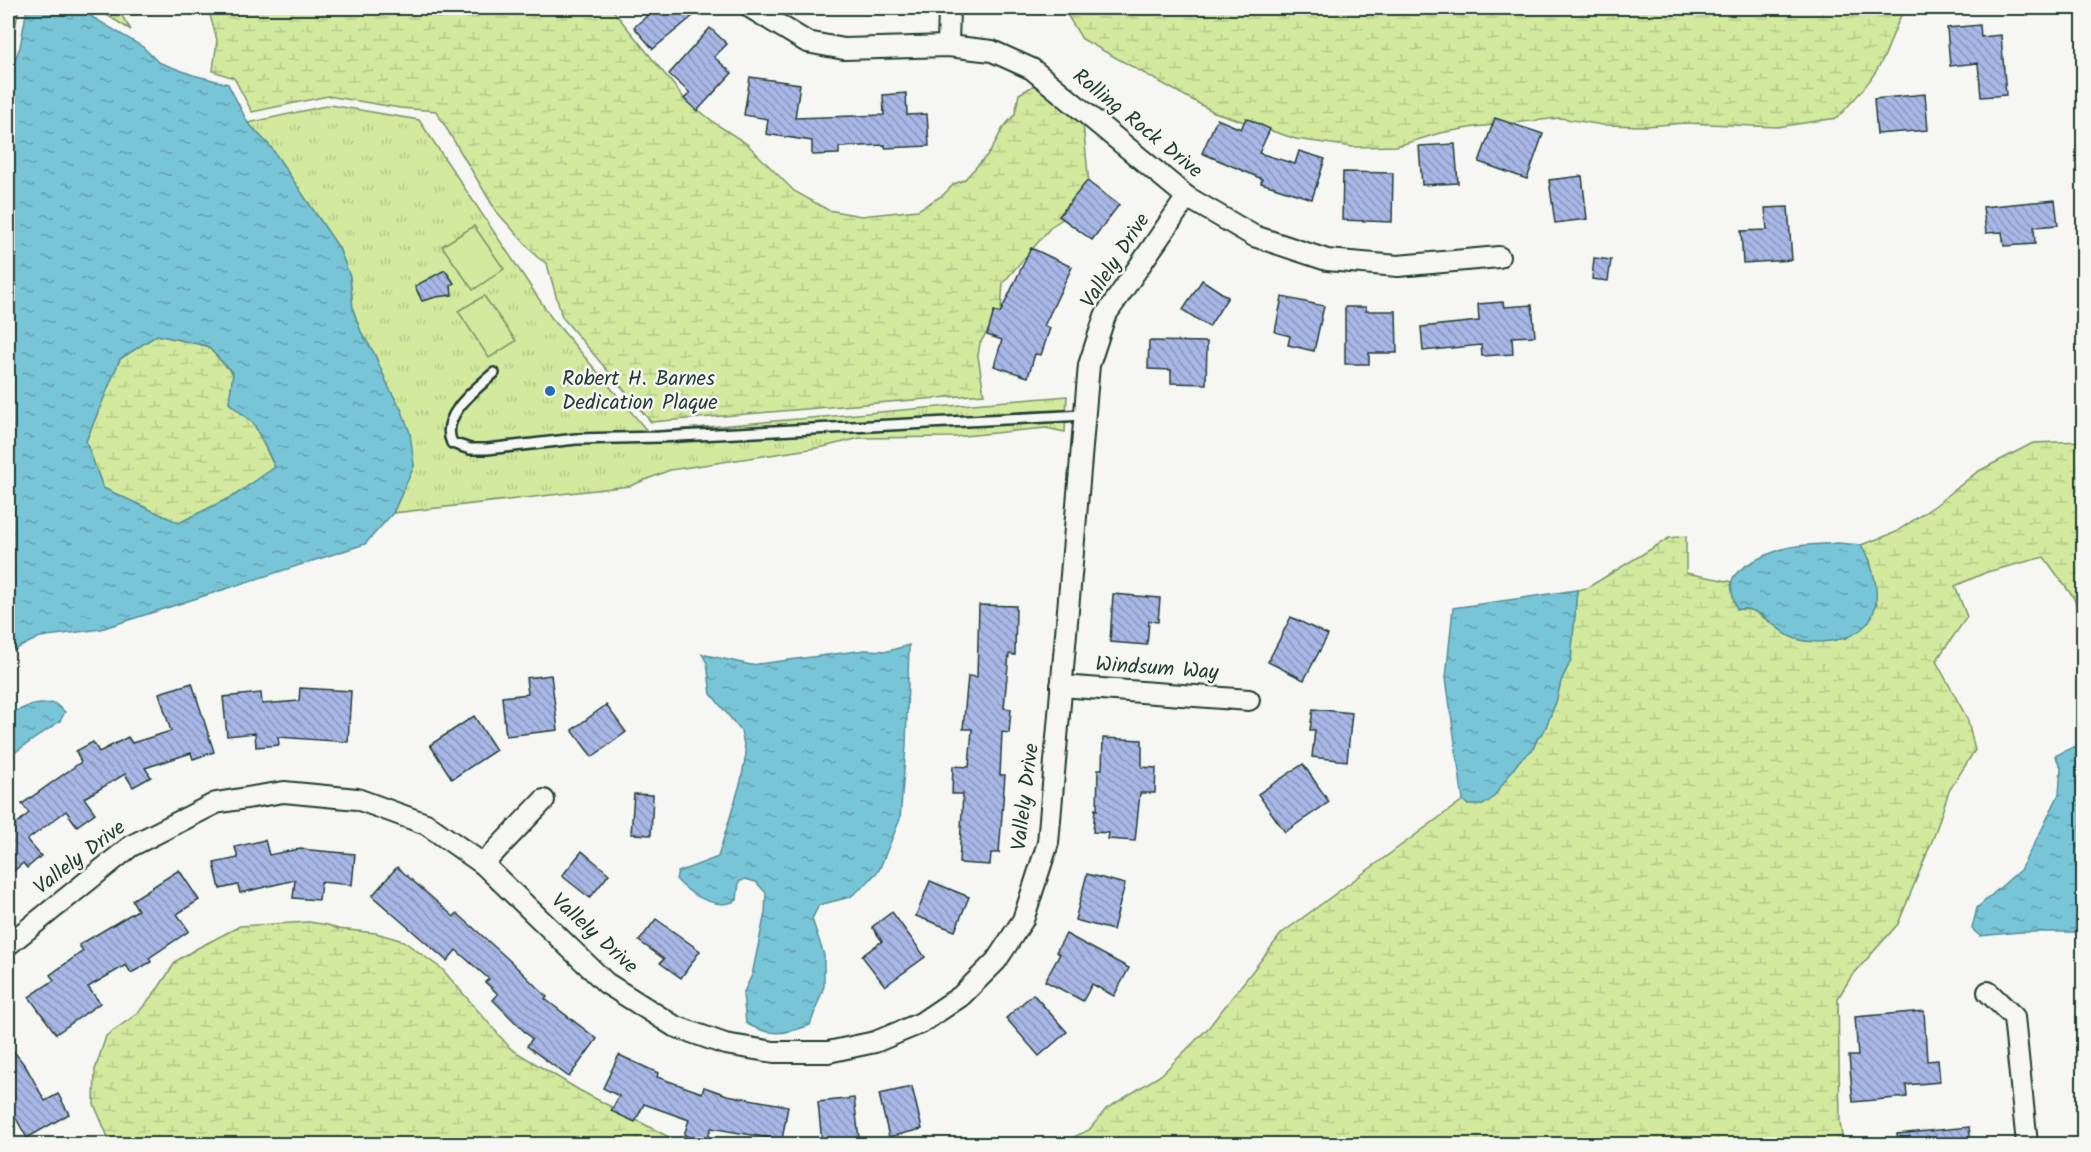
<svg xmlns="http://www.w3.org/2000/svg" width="2091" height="1152" font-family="Kalam,sans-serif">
<defs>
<pattern id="grass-tufts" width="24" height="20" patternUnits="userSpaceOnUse" patternTransform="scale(1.5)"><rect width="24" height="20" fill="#d2e99e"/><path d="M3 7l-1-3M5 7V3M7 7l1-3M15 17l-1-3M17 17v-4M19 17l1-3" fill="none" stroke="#b4c989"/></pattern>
<pattern id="wetland-marsh" width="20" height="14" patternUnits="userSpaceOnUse" patternTransform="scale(1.5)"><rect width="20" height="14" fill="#d2e99e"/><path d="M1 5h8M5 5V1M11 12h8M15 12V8" fill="none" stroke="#b4c989"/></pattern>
<pattern id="water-ripples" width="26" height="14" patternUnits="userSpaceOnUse" patternTransform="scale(1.5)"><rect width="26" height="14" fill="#79c5d8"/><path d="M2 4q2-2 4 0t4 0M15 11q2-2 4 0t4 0" fill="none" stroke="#63a1b0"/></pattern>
<pattern id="building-back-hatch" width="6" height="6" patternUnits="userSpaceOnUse" patternTransform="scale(1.5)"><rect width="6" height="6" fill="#a9b7e7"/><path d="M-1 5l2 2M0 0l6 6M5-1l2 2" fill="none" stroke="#8996bc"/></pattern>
</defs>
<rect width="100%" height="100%" fill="#f6f6f2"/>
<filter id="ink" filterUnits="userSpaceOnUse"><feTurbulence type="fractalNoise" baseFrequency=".0167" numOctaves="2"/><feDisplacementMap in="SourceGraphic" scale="12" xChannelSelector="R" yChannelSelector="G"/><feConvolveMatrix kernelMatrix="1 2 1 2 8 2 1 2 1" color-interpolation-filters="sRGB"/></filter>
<g filter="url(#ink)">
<!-- grass -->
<path fill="url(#grass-tufts)" stroke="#789369" stroke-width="1.5" d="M330,105L419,120L551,317L648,432L1067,396L1065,432L1046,428L954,437L860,438L823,447L670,470L630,486L393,513L414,466L402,411L389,388L374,353L361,332L353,310L350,277L339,248L270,146L248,123Z"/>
<!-- wetland -->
<g fill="url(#wetland-marsh)" stroke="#789369" stroke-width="1.5">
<path d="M8,8H19L12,44L8,55Z"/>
<path d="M95,8H117L131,30L97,9Z"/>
<path d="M208,8H611L685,99L716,124L747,144L794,191L828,210L861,216L918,210L943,195L954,184L964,180L990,152L1003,128L1015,114L1019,94L1035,85L1083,124L1089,184L1064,218L1052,226L1003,283L1001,310L980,343L978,356L984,394L651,422L562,317L547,264L537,257L496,211L436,111L400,108L328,96L252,112L234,78L213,71L217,40Z"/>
<path d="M1063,8H1905C1896,23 1892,39 1885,55C1873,80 1856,98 1837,118L1777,127L1685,123L1647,126L1603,125L1560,118L1475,127L1440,133L1397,146L1353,147L1296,139L1214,112L1082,39Z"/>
<path d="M157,335L207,346L233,374L229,403L254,424L275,468L235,495L179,523L103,488L86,441L120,359Z"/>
<path d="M2083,441V619L2073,597L2044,557L1987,572L1955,586L1967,617L1936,661L1967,718L1975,750L1949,791L1934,836L1898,924L1851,977L1838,998L1840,1122L1843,1144H1059L1089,1130L1106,1109L1161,1075L1209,1027L1282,933L1463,800L1468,805L1508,775L1519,761L1533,749L1537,739L1544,731L1556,702L1561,681L1571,660L1577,590L1587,588L1669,538L1686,536V573L1732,582L1734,601L1737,609L1752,610L1790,636L1803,640L1813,641L1847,638L1877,605L1870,560L1861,545L1894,533L1936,505L1977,472L2033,443Z"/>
<path d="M309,922L328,925L338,929L376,933L403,941L442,969L511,1049L579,1090L682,1144H111L94,1104L95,1070L106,1036L138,1013L159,987L176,961L194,950L240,926Z"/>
</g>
<!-- pitch -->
<g fill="#d2e99e" stroke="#789369" stroke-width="1.5">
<path d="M474,226L504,269L473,290L442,246Z"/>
<path d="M484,296L516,341L489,358L458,311Z"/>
</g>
<!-- water -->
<g fill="url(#water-ripples)" stroke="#558f96" stroke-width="1.5" fill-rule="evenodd">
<path d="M27,8H84L92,17L143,47L158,62L193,75L228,84L248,123L270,146L339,248L350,277L353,310L361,332L374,353L389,388L402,411L410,433L414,466L393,513L365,544L101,629L40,637L8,653V76L20,47ZM157,335L207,346L233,373L229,403L254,424L275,467L235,495L179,523L103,488L86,441L120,359Z"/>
<path d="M1838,543L1861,545C1873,565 1882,594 1872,616C1860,642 1813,648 1789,636C1776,629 1764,613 1751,610C1747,608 1741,609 1737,609C1734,601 1730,589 1732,581C1736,566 1768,554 1782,549C1799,544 1820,545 1838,543Z"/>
<path d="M1577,590L1571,660L1561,681L1556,702L1544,731L1537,739L1533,749L1519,761L1493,798L1483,805H1468L1463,800L1446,678L1453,608Z"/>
<path d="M909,645L906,746L900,819L879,870L865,885L850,897L819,905L812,919L824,955V986L810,1025C786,1034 769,1037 746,1023L743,994L752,975L765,913L766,893L756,882L745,879L739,882L737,900C717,911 690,895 676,879L678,872L718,857L741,781L746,754L741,731L711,694L707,663L702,654L751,665L865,650L888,651Z"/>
<path d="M54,703L65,712L60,721L8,757V713L14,712L31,705Z"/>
<path d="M2083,746V932H2020L1980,936L1972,929L1977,908L2020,870L2041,831L2059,794L2061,767L2055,756L2073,747Z"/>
</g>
<!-- building -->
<g fill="url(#building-back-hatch)" stroke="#1f3d34" stroke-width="1.5">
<path d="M640,8H686L693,16L653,49L634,27L647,16Z"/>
<path d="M1980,25L1981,37L2001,35L2006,95L1981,97L1978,63L1950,66L1947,28Z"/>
<path d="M710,28L727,44L714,57L732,73L697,111L684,99L690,93L669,74Z"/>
<path d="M750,77L800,84L795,118L884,115L883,95L906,93L907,115L927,114L929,146L885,148V145L839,147V154L812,155V141L766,134L768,119L744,115Z"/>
<path d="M1925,94L1928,130L1877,134L1874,99Z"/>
<path d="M1246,118L1270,129L1259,153L1295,164L1299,151L1325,159L1312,199L1261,183L1262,179L1202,153L1217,119L1241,129Z"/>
<path d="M1495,118L1543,134L1527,179L1479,162Z"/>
<path d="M1455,144L1458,183L1422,185L1419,146Z"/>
<path d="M1343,172L1393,173L1392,222L1342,220Z"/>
<path d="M1582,176L1587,219L1555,223L1549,180Z"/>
<path d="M1087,181L1119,205L1092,240L1059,216Z"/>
<path d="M2055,200L2058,225L2034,227L2035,244L2004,246L2002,232L1986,233L1983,207Z"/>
<path d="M1788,207L1792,260L1743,263L1741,231L1767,230L1765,208Z"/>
<path d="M1031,248L1072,267L1044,326L1050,328L1041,355L1035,354L1028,377L994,366L1002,340L987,335L994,311L1000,313Z"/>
<path d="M1594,258L1611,260L1608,281L1592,279Z"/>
<path d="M445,270L454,283L451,285L452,295L436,297L422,301L415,286Z"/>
<path d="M1202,280L1228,297L1209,327L1183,310Z"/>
<path d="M1282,297L1324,306L1314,351L1288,345L1290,336L1275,332Z"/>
<path d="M1503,302L1504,307L1532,305L1535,336L1512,337L1513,354L1482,356L1481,345L1423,351L1421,327L1479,321L1478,304Z"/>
<path d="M1345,307H1366V311H1396L1397,353H1369V364H1345Z"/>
<path d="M1149,341L1207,342L1206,384L1171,383V370L1148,369Z"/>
<path d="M1113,594L1160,598L1158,622L1149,621L1147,645L1110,642Z"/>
<path d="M979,605L1016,606L1015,655L1009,654L1004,708L1011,709L1009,733L1002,732L1000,775H1005L999,853H991L990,865L959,863L963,794H952L953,766L969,767L972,729H963L968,676L977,677Z"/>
<path d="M1291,617L1328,635L1304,680L1268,662Z"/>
<path d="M551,675L558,730L506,736L502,697L528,694L526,678Z"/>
<path d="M192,683L214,752L193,759L191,753L145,768L151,777L133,787L125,774L84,798L95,813L77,826L66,811L27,840L41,856L27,868L23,863L8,876V831L29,813L22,804L81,762L76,751L93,742L99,752L128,737L132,743L171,731L159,693Z"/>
<path d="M300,688L351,691L348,742L278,737L279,745L256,747L255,733L227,736L223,697L261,693L262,704L299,701Z"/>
<path d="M606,705L626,732L592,757L572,730Z"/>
<path d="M1313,709L1352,713L1347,761L1312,757L1315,730H1310Z"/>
<path d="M474,716L496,750L452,779L430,745Z"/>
<path d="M1103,738L1142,740V767L1156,768L1155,793H1140L1135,841L1108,839L1109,833L1093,832L1095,809L1097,810L1098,769H1102Z"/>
<path d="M1303,764L1329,802L1285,832L1258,794Z"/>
<path d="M634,794L653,795L651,835L631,834Z"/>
<path d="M265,840L269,855L299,849L355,854L352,885L321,882L319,900L293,898L295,880L240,893L238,885L220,889L214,863L238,858L235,847Z"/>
<path d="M582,851L609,874L590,898L562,876Z"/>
<path d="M397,867L454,917L457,913L508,959L547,997L545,999L597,1039L569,1077L527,1046L532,1039L493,1000L498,994L485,982L489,979L456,950L447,961L372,896Z"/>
<path d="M179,870L199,900L177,914L189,931L149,958L151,962L131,973L126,965L88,987L100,1003L56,1034L29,997L54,980L50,975L83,951L79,945L138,910L132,900Z"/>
<path d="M1087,874L1125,884L1113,930L1075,920Z"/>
<path d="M930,881L969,897L955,931L916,916Z"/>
<path d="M892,912L925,957L885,986L862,956L882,941L872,927Z"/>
<path d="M656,919L700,951L681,978L660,963L664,959L639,941Z"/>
<path d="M1066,934L1129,968L1114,996L1092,984L1083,1001L1045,981L1060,954L1056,952Z"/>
<path d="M1033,994L1067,1032L1039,1056L1006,1018Z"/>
<path d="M1924,1011L1927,1061L1938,1060L1940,1082L1906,1085L1907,1097L1853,1102L1849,1056H1858L1855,1017Z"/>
<path d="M8,1044L26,1067L45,1101L58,1094L69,1114L27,1138L8,1104Z"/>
<path d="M619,1055L658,1073L657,1077L702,1093L704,1087L727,1095L788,1106L782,1140L711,1128L706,1143L684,1135L689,1120L644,1104L635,1122L611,1111L619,1096L603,1088Z"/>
<path d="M912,1087L922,1129L889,1137L879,1094Z"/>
<path d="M854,1098L859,1138L822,1143L818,1102Z"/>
<path d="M1969,1127L1971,1144H1898L1897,1134Z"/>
</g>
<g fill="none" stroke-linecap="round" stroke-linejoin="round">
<!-- service casing -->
<g stroke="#1f3d34" stroke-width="14">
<path id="service" d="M494,373C477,388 439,416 452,443L470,449H487L576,439L659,437L1084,415"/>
</g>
<!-- minor casing -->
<g stroke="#1f3d34" stroke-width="24">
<g id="minor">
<path d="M751,8L807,42L844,49L948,46L992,51L1032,69L1187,197L1254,236L1327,260L1398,266L1499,257"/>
<path d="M948,46L949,8"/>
<path d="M1061,686L1249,700"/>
<path d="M483,864L544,800"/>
<path d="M8,945L131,846L216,803L284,792L357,799L426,824L483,864L606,983L674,1026L725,1044L774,1052H828L875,1042L921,1023L961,996L996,961L1023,920L1048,843L1089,365L1105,316L1187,197"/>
<path d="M1988,992L2014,1017L2027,1144"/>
</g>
</g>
<!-- service -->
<use href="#service" stroke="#f6f6f2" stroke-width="9"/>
<!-- minor -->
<use href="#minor" stroke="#f6f6f2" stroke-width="20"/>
</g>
</g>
<!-- markers -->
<circle fill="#1f6fb2" stroke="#f6f6f2" stroke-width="2" cx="550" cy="391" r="6"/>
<g text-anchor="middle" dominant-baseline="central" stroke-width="5" stroke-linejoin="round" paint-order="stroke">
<!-- street labels -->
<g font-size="21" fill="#1f3d34" stroke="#f6f6f2">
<text transform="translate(1137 124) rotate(39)">Rolling Rock Drive</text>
<text transform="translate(1116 261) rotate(-57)">Vallely Drive</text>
<text transform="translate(1157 669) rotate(4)">Windsum Way</text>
<text transform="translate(1026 797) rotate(-83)">Vallely Drive</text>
<text transform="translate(80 858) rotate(-37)">Vallely Drive</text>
<text transform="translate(594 934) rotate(42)">Vallely Drive</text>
</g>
<!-- poi labels -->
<g font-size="21" fill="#1f3d34" stroke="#f6f6f2" text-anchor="start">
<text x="562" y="379">Robert H. Barnes<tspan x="562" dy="24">Dedication Plaque</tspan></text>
</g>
</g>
<!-- margin -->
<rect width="2091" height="1152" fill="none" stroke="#f6f6f2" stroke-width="30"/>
<rect x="15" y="15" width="2061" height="1122" fill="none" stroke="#1f3d34" stroke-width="2" filter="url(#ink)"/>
</svg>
